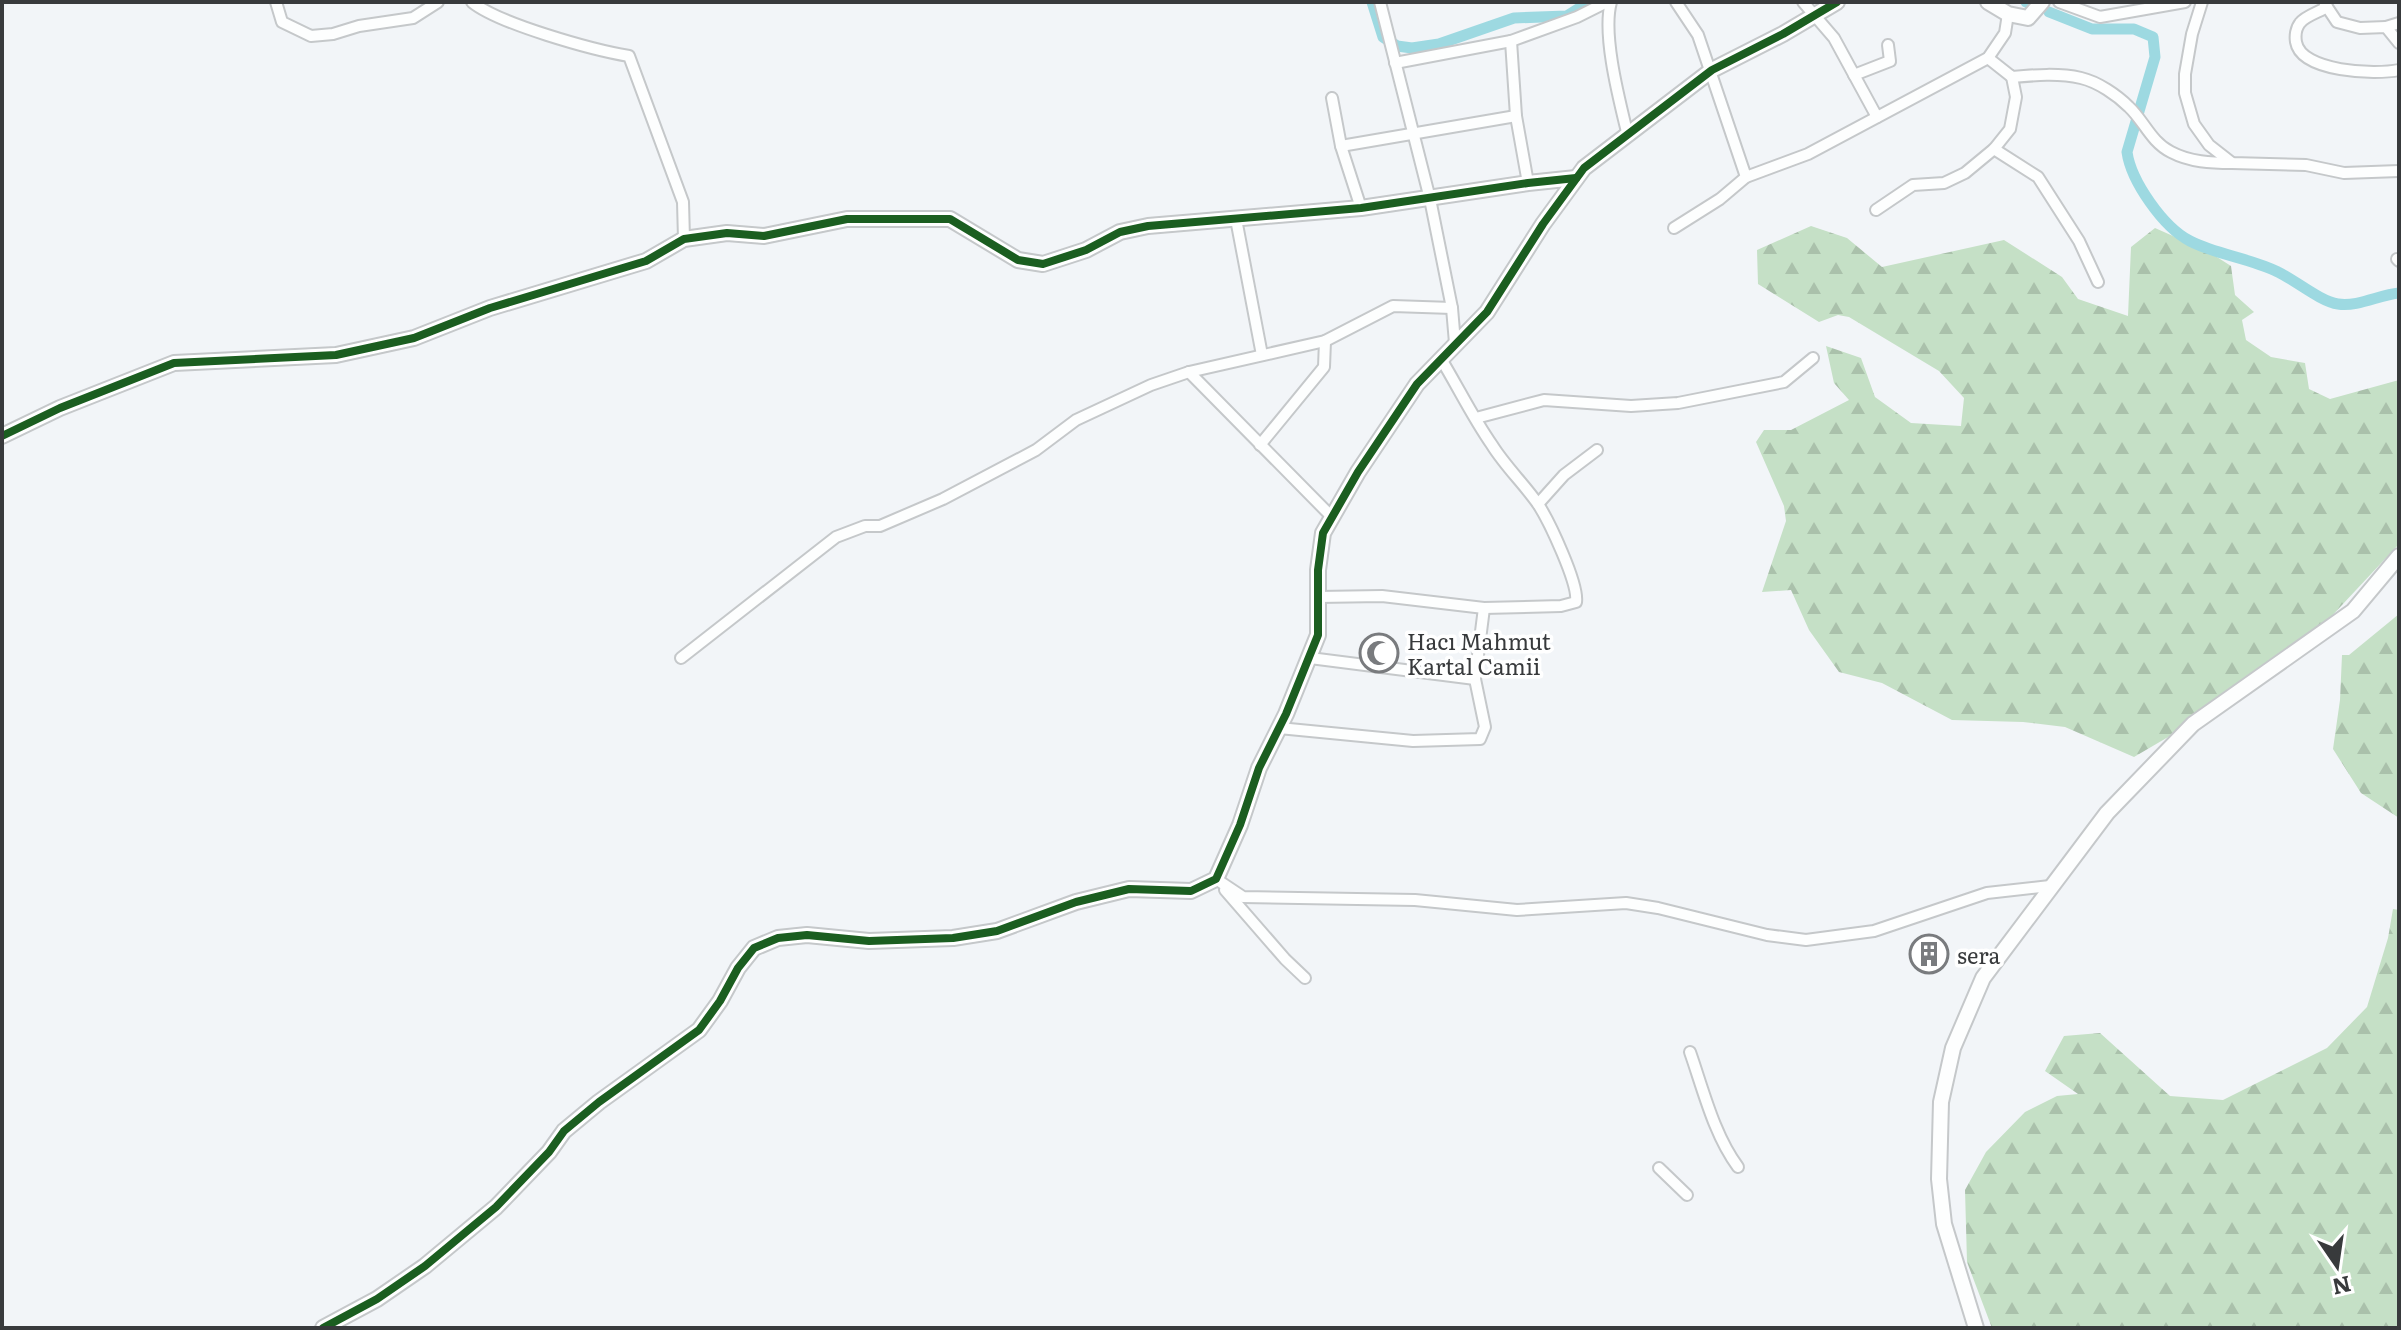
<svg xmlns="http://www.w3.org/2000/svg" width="2401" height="1330" font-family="Literata,serif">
<defs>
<pattern id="forest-firs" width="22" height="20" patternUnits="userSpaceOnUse" patternTransform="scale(2)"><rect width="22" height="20" fill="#c5e0c6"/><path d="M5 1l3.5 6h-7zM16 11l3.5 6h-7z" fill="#aac1ab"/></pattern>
</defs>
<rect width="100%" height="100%" fill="#f2f5f8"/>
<!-- forest -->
<g fill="url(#forest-firs)">
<path d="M1811,226L1847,238L1882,267L2004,240L2062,277L2078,299L2128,316L2131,247L2155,228L2209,252L2231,266L2235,295L2254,312L2242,320L2246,340L2271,357L2305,363L2309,389L2330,399L2399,380V544L2328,620L2229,689L2175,733L2134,757L2065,727L2023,722L1952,720L1882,683L1839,672L1809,630L1791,590L1762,592L1786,521L1784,506L1756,442L1764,430H1791L1849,400L1834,383L1826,346L1861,358L1875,397L1911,423L1961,426L1964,398L1939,371L1849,317L1838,315L1819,322L1758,284L1757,250Z"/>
<path d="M2399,614V818L2361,793L2333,749L2340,700L2342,655H2349Z"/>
<path d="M2393,909L2399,910V1328H1992L1967,1262L1965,1190L1986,1152L2025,1112L2057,1096L2078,1094L2045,1071L2064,1036L2100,1033L2170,1096L2223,1100L2327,1048L2367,1007L2388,938Z"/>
</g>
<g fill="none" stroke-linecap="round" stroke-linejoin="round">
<!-- canal -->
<g stroke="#9dd9e1" stroke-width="11">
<path d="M1372,2L1383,37L1397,46L1412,48L1439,44L1514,18L1567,16L1589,2"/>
<path d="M2026,2L2029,3"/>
<path d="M2049,12L2092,29H2134L2153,37L2155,57L2127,152C2131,181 2163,227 2190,241C2217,255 2250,258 2278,272C2295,280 2321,302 2338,304C2358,307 2379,295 2399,293"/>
</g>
<!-- street casing -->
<g stroke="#c5c8ca" stroke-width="14">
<g id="street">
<path d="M276,2L282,22L311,36L333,34L359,26L413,18L438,2"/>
<path d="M472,2C499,24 593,50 629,56L683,202L684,239"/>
<path d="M1380,2L1430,199L1452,308L1455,343"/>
<path d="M1611,2C1602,34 1619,99 1627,132"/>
<path d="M1676,2L1698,35L1746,177L1808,154L1988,58L2005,33L2008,14"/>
<path d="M1803,2L1834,38L1877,117"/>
<path d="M2059,2L2100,17L2185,2"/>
<path d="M2202,2L2192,34L2185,74V93L2194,124L2209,145L2232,163L2306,165L2344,173L2399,171"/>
<path d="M2325,4L2337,22L2360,28L2386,27L2399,43"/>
<path d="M2327,7C2319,12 2305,16 2300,23C2296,28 2295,36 2296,42C2301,72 2375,75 2399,70"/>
<path d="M2386,27L2399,23"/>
<path d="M1988,58L2012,77C2035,75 2059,73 2081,78C2098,82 2117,95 2129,107C2144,121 2151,142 2171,152C2190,162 2211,163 2232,163"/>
<path d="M1395,63L1511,41"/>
<path d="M1854,75L1890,61L1888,45"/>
<path d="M1332,98L1341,146L1361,208"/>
<path d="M1341,146L1516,116"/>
<path d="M1994,149L2038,177L2079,241L2098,282"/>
<path d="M1528,183L1516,116L1511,41L1577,17L1607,2"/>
<path d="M1876,210L1913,185L1944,183L1965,173L1994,149L2010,129L2016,97L2012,77"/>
<path d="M1236,219L1262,355"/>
<path d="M1674,228L1720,199L1746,177"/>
<path d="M2397,259L2399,261"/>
<path d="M1189,372L1332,517"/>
<path d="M1476,418L1544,400L1631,406L1678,403L1784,382L1813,358"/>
<path d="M1260,445L1324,367L1325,341"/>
<path d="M1538,504L1564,475L1597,450"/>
<path d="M1318,597L1382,596L1484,608L1561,606L1576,602C1579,584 1549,521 1538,504C1524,484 1505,466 1492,445C1473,418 1458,387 1441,359"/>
<path d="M681,658L836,537L865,526H880L943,499L1036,450L1076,420L1151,385L1189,372L1325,341L1393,306L1452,308"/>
<path d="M1310,658L1475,679"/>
<path d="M1279,728L1413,741L1480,739L1485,727L1475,679L1484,608"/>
<path d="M1216,879L1243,897L1415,900L1517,910L1626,903L1658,908L1767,935L1806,940L1874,931L1987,893L2050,886"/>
<path d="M1225,890L1285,959L1305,978"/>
<path d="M1690,1052C1703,1089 1714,1135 1738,1167"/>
<path d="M1659,1168L1687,1195"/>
</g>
</g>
<!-- secondary casing -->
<g stroke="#c5c8ca" stroke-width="18">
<g id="secondary">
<path d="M1988,2L2008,14L2028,18L2042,2"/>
<path d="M2,436L60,408L174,363L336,355L414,338L490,308L646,261L684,239L727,233L764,236L847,219H950L1018,260L1043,264L1086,250L1120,232L1148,226L1361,208L1528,183L1576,178"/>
<path d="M323,1328L377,1299L425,1266L496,1207L549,1152L564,1131L599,1102L699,1030L720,1001L738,968L754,948L778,938L807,935L869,941L953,938L997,931L1076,902L1129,889L1191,891L1216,879L1240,825L1259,768L1286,714L1318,635V570L1323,533L1358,472L1417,384L1487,312L1543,224L1584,168L1712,70L1783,34L1837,2"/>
<path d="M1976,1328L1944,1224L1939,1179L1941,1102L1953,1048L1983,978L2107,813L2193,724L2353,611L2399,556"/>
</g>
</g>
<!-- street -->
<use href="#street" stroke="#fdfefe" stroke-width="10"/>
<!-- secondary -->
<use href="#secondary" stroke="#fdfefe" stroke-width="14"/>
<!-- cycleway casing -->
<g stroke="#fff" stroke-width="13">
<g id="cycleway">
<path d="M2,436L60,408L174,363L336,355L414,338L490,308L646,261L684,239L727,233L764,236L847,219H950L1018,260L1043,264L1086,250L1120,232L1148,226L1361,208L1528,183L1576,178"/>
<path d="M323,1328L377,1299L425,1266L496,1207L549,1152L564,1131L599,1102L699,1030L720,1001L738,968L754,948L778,938L807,935L869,941L953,938L997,931L1076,902L1129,889L1191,891L1216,879L1240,825L1259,768L1286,714L1318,635V570L1323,533L1358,472L1417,384L1487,312L1543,224L1584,168L1712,70L1783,34L1837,2"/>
</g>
</g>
<!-- cycleway -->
<use href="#cycleway" stroke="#1b5e20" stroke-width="8"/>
</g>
<!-- icons -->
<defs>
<g id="mosque-ring" transform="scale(2)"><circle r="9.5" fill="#fff" stroke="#797b7e" stroke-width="1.5"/><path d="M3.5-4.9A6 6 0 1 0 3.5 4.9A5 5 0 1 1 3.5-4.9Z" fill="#797b7e"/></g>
<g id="building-ring" transform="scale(2)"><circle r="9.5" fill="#fff" stroke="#797b7e" stroke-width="1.5"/><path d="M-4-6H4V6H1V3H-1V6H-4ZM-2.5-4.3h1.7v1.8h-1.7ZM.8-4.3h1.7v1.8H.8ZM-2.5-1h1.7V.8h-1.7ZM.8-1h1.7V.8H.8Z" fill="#797b7e"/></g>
</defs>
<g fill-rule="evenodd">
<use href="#mosque-ring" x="1379" y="653"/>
<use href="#building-ring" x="1929" y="954"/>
</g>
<g text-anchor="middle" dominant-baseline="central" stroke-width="7" stroke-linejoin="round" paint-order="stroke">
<!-- poi labels -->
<g font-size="22" fill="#383a3c" stroke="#fff" text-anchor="start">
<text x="1407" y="640">Hacı Mahmut<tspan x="1407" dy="25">Kartal Camii</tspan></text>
<text x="1957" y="954">sera</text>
</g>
</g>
<!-- border -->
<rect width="2401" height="1330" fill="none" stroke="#383a3c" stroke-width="8"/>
<!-- north arrow -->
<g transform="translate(2337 1266) rotate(167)" stroke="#ffffff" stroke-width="6" paint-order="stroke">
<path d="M0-6L14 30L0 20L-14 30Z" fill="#383a3c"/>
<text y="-12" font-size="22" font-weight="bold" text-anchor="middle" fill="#383a3c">N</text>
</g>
</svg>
